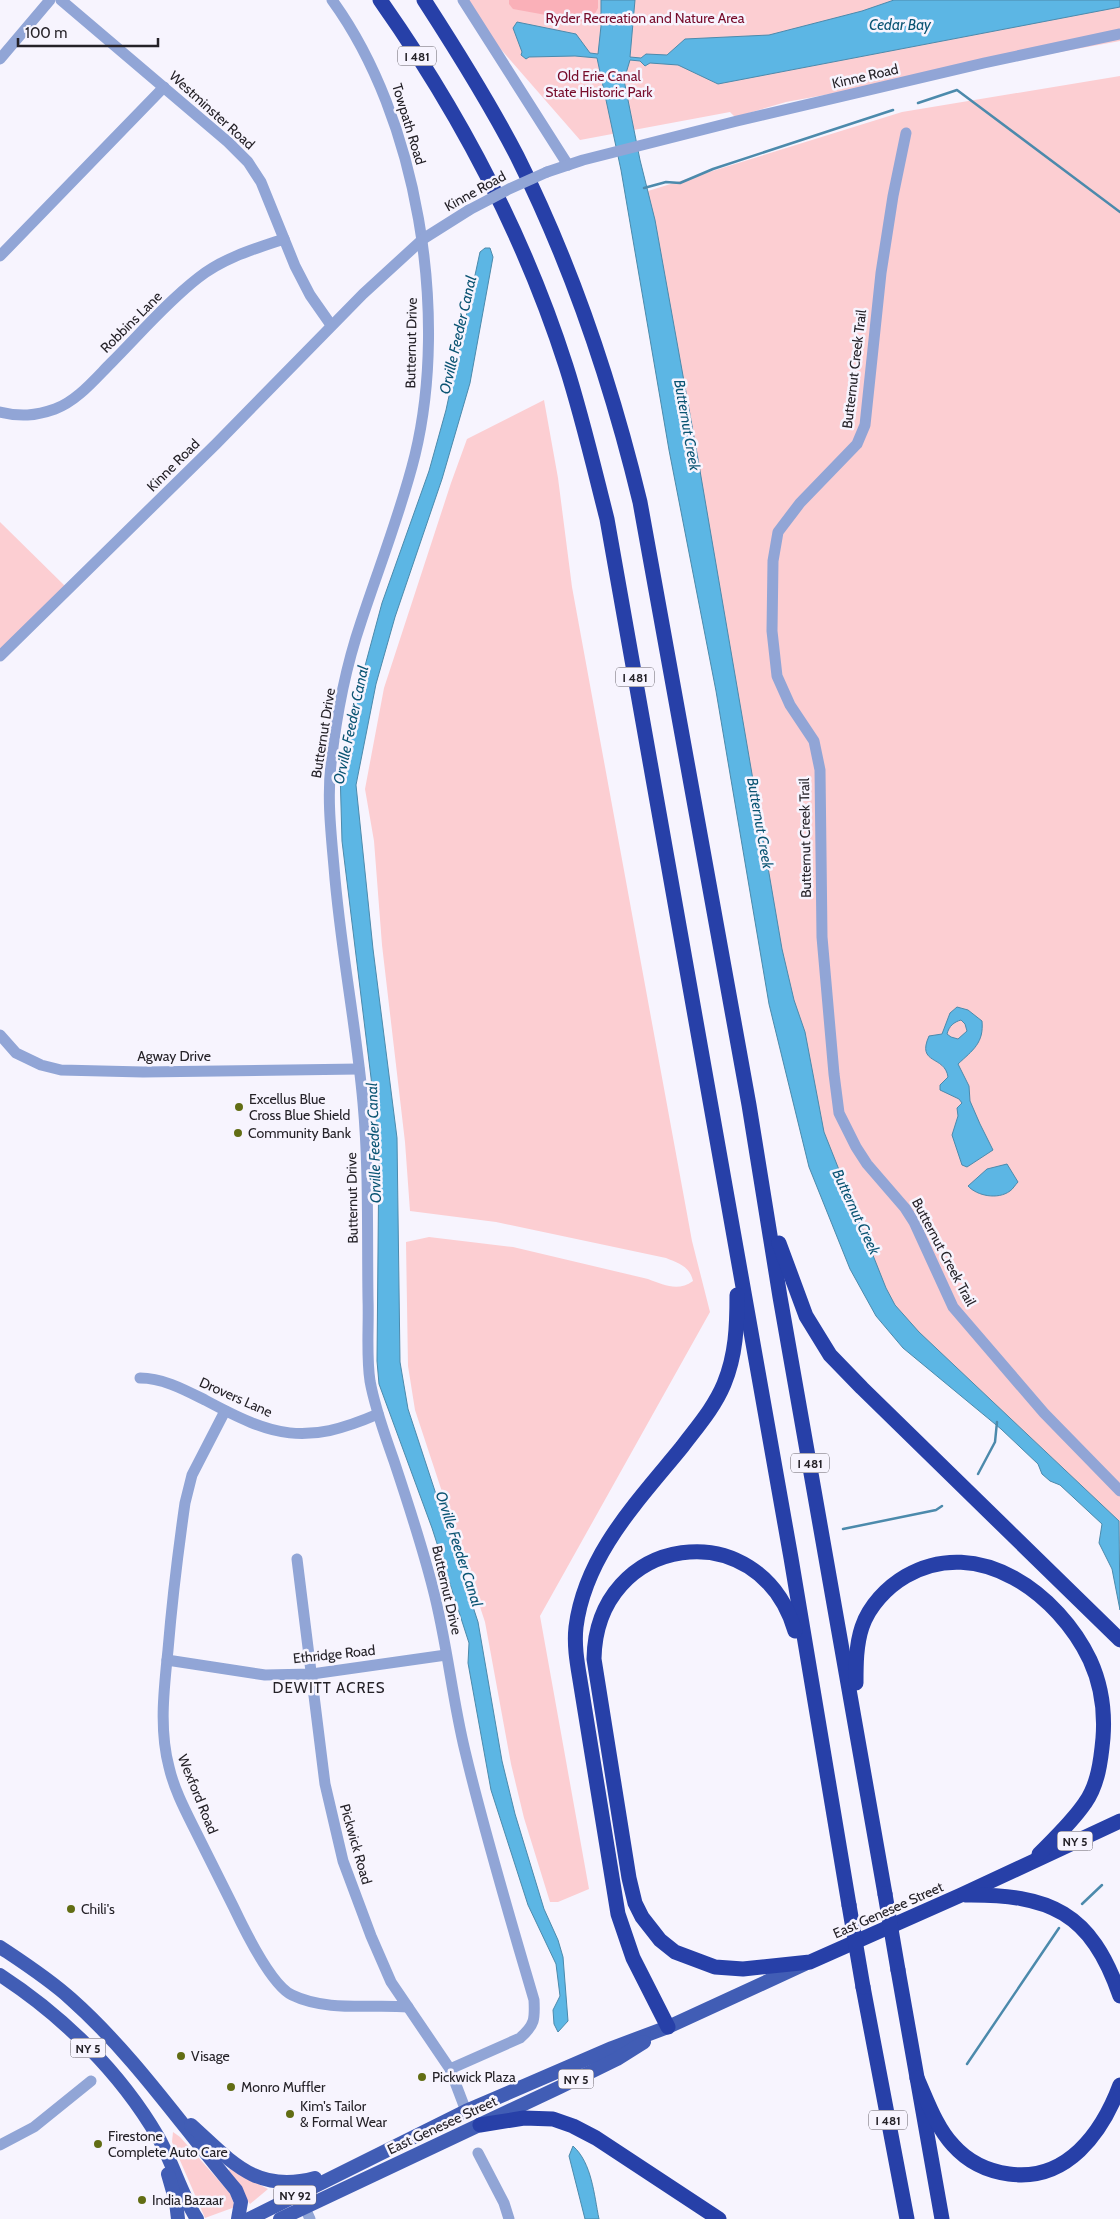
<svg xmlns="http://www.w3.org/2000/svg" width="1120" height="2219" font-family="Cabin,sans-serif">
<rect width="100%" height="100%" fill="#f7f4fe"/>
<!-- green -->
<g fill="#fcced2">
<path d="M463,0H1120V41L786,102L735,117L730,112L580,140L471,15Z"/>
<path d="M1120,76V1545L1102,1515L891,1314L821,1163L635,195L902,112Z"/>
<path d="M544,400L558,478L572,587L692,1241L710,1312L540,1616L589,1889L558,1902H550L524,1818L511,1764L485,1622L415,1410L408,1366L406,1242L429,1237L513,1247L648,1279C664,1285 678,1292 693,1281C690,1267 679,1263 666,1258L496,1222L410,1211L405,1142L382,945L374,841L365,789L384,688L451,483L467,439Z"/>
<path d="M0,522L68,589L0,656Z"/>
<path d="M173,2132L180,2137L230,2193L235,2207L205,2218L172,2142Z"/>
<path d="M230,2169L268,2189L250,2204L226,2172Z"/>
</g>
<!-- forest -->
<path fill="#fab0b8" d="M509,0H598V8L590,23L513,9L509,4Z"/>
<!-- water -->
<g fill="#5cb6e4" stroke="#4c8aac" fill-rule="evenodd">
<path d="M601,0H635L630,57L641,58L646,54L667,55L685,39L769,35L862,11L894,0H1120V7L718,84L678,65L650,63L645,66L640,61L630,60L624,80L640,160L655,220L698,459L782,949L794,1000L805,1032L824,1132L886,1288L895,1305L919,1332L1119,1521L1120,1610L1112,1569L1099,1543L1102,1524L1060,1485L1050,1481L1042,1474L1038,1464L1001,1429L903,1348L876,1316L850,1269L809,1167L769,1004L716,691L669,450L621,170L597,58L575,56L529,57L526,59L521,55L522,52L513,28L517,22L576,34L590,53L598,54L601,26Z"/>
<path d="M485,248H490L493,257L470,383L442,479L395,617L376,684L356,785L373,949L397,1138L400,1362L408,1409L478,1622L502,1761L515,1814L544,1909L558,1940L563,1957L568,2021L558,2032L554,2024L553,2010L560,1996L556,1964L528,1905L491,1790L468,1663L469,1643L432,1528L379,1384L377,1361L379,1143L342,841L340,770L362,677L382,603L429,471L446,410L480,252Z"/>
<path d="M957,1007L968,1010L982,1021C984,1043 973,1050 958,1064L969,1086L970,1101L980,1124L993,1150L967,1167L962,1165L952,1135L958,1116L957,1108L962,1103L959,1099L940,1090V1085L948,1077C945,1055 916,1065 929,1036L942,1034L950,1013ZM961,1020L965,1024L967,1031L958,1039L951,1037L947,1034C949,1026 954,1022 961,1020Z"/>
<path d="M1007,1164L1018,1182C1015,1185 1013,1189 1010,1191C998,1200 977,1196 968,1186L987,1169Z"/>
<path d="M573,2146C592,2163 594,2195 599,2219H585L569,2156Z"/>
</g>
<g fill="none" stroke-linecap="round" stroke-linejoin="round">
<!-- stream -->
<g stroke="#4c8aac" stroke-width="2.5">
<path d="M918,103L957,90L1120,212"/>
<path d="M644,188L666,182L680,183L713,169L893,110"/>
<path d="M978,1474L995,1442L997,1422"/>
<path d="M843,1529L936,1510L942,1506"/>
<path d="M1082,1904L1102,1885"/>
<path d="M967,2064L1059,1928"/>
</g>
<!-- minor -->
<g stroke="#91a5d6" stroke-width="11">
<path d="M61,0L228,142L248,162L261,182L295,266L310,295L331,325"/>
<path d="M332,0C418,118 449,314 415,455C401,512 379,567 361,622C346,666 336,718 331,764C327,798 331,833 334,867C340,946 356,1024 363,1103C369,1168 367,1234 368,1299C369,1326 366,1355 370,1381C375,1409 385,1435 394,1461C408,1503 422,1545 433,1589C447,1642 452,1698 465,1751C485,1835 510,1918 534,2000C535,2019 535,2025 520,2038L450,2069"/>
<path d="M463,0L568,165"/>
<path d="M0,59L50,0"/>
<path d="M906,133L893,196L881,273L865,425L857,444L800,503L778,532L773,561L772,631L777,676L790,705L814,741L820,770L822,937L834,1074L839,1113L856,1147L867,1164L905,1208L914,1222L953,1307L1044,1413L1120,1491"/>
<path d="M547,172L583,160L737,121L984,63L1120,34"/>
<path d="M0,256L164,87"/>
<path d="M0,412C20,417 35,416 55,409C77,401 95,379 111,363C139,335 166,303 198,278C223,258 254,249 284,239"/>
<path d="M0,656L216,444L363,294L423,239L469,210"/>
<path d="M0,1035L16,1053L41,1065L61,1070L143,1072L359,1069"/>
<path d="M140,1378C163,1378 185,1390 205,1400C274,1437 304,1446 378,1414"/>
<path d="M225,1411L192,1475L185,1503C178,1552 172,1601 168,1650C164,1689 159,1729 169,1767C174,1789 185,1810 195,1830C208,1856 221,1882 234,1908C244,1929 271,1985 292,1995C327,2012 371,2004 408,2007"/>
<path d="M297,1559L325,1784L343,1861L371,1936L391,1982L450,2069L466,2111"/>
<path d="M167,1660L265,1675L312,1674L446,1655"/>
<path d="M0,2145L34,2127L91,2081"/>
<path d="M478,2153L504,2203L509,2219"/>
<path d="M305,2208L310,2219"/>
</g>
<!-- major -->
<g stroke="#415db5" stroke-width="14">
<path d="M0,1947C24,1963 49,1979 71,1999C134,2055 182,2126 236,2190L241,2202L238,2219"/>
<path d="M0,1975C63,2016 120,2072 158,2137C173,2163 181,2194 197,2219"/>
<path d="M191,2125C231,2161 256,2194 315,2178"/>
<path d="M168,2174L176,2202L178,2219"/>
<path d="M249,2219L466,2111L612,2048L668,2027L805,1964"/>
<path d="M280,2219L560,2087L617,2059L644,2042"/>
</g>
<!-- highway -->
<g stroke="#2740a8" stroke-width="15">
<path d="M380,0C459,112 524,235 566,366C582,416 594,468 607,519L791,1558L849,1905"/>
<path d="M424,0C457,51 489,102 517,156C572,266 611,382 640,502L749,1105L780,1297L885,1894"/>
<path d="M779,1243L806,1316L830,1355L862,1388L1120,1640"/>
<path d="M795,1631C759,1510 596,1534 594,1659L629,1878L635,1903L642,1917L660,1940L675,1952L715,1967L743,1969L810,1962L961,1895L1120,1821"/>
<path d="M856,1683C856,1665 856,1645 862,1627C869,1606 887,1587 906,1576C979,1534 1059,1595 1090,1660C1101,1684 1105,1712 1103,1738C1101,1760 1098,1785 1085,1803C1072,1822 1055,1838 1039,1854"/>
<path d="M965,1895C1050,1894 1091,1912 1120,1996"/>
<path d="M898,1970L942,2219"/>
<path d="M863,1987L907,2219"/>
<path d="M668,2027L633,1958L618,1914L580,1680C577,1662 574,1645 576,1627C585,1555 638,1501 682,1447C697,1427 714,1408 724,1384C736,1355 737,1326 737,1295"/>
<path d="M917,2078C927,2100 936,2127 953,2145C968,2162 987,2171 1009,2174C1067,2182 1102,2133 1120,2085"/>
<path d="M480,2125L524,2118L553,2119L573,2126L596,2138L719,2219"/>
</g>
<!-- minor-bridge -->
<path stroke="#91a5d6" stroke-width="11" d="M469,210L509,189L547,172"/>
<!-- highway-bridge -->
<g stroke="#2740a8" stroke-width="15">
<path d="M885,1894L898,1970"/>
<path d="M849,1905L863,1987"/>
</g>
</g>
<!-- markers -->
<g fill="#626d14" stroke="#f7f4fe" stroke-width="2">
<circle cx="239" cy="1107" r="5"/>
<circle cx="238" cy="1133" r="5"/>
<circle cx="71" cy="1909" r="5"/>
<circle cx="181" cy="2056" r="5"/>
<circle cx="422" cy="2077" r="5"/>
<circle cx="231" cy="2087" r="5"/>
<circle cx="290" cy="2114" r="5"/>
<circle cx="98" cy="2144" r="5"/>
<circle cx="142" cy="2200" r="5"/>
</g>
<g text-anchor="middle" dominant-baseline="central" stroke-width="5" stroke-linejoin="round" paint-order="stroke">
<!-- shield labels -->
<g fill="#f7f4fe" stroke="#646168" stroke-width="1">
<rect x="398" y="46.5" width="38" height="19" rx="4"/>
<rect x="616" y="667.5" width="38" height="19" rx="4"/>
<rect x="791" y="1453.5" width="38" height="19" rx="4"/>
<rect x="1057.5" y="1831.5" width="35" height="19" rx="4"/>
<rect x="70.5" y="2038.5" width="35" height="19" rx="4"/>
<rect x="558.5" y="2069.5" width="35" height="19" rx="4"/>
<rect x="869" y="2110.5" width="38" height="19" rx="4"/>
<rect x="274" y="2185.5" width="42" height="19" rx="4"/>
</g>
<g font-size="12" font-weight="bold" fill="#252228">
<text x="417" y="56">I 481</text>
<text x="635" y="677">I 481</text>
<text x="810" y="1463">I 481</text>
<text x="1075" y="1841">NY 5</text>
<text x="88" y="2048">NY 5</text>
<text x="576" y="2079">NY 5</text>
<text x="888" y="2120">I 481</text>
<text x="295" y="2195">NY 92</text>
</g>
<!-- park labels -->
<g font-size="14" fill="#770c2b" stroke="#f7f4fe">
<text x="645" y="18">Ryder Recreation and Nature Area</text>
<text x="599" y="76">Old Erie Canal<tspan x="599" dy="16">State Historic Park</tspan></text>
</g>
<!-- street labels -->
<g font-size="14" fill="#252228" stroke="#f7f4fe">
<text transform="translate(865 76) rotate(-13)">Kinne Road</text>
<text transform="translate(212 110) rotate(42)">Westminster Road</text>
<text transform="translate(409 124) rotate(73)">Towpath Road</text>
<text transform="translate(475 191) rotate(-29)">Kinne Road</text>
<text transform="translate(131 322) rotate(-45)">Robbins Lane</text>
<text transform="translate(411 343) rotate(-89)">Butternut Drive</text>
<text transform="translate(854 369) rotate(-83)">Butternut Creek Trail</text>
<text transform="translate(173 465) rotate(-45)">Kinne Road</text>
<text transform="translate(323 733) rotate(-81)">Butternut Drive</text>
<text transform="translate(805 838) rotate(-91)">Butternut Creek Trail</text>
<text x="174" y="1056">Agway Drive</text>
<text transform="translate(352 1198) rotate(-91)">Butternut Drive</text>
<text transform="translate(944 1252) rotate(62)">Butternut Creek Trail</text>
<text transform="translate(236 1397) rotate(24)">Drovers Lane</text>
<text transform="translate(447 1590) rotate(77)">Butternut Drive</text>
<text transform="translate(334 1654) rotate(-6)">Ethridge Road</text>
<text transform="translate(198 1794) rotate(68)">Wexford Road</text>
<text transform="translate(356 1844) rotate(74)">Pickwick Road</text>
<text transform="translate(888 1910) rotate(-24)">East Genesee Street</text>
<text transform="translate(442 2125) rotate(-25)">East Genesee Street</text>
</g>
<!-- poi labels -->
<g font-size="14" fill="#252228" stroke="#f7f4fe" text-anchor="start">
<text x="249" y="1099">Excellus Blue<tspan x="249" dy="16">Cross Blue Shield</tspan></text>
<text x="248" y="1133">Community Bank</text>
<text x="81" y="1909">Chili's</text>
<text x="191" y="2056">Visage</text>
<text x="432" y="2077">Pickwick Plaza</text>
<text x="241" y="2087">Monro Muffler</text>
<text x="300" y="2106">Kim's Tailor<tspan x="300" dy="16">&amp; Formal Wear</tspan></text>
<text x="108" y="2136">Firestone<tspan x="108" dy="16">Complete Auto Care</tspan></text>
<text x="152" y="2200">India Bazaar</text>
</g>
<!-- water labels -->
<g font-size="15" font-style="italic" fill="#0a5473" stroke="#f7f4fe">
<text x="900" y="25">Cedar Bay</text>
<text transform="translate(458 335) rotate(-77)">Orville Feeder Canal</text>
<text transform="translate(687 425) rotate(80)">Butternut Creek</text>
<text transform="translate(351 725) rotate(-78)">Orville Feeder Canal</text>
<text transform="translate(760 823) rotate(80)">Butternut Creek</text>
<text transform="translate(374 1143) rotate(-92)">Orville Feeder Canal</text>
<text transform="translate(856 1212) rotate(65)">Butternut Creek</text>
<text transform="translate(459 1549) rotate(72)">Orville Feeder Canal</text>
</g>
<!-- neighbourhood labels -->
<g font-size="15" letter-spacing="1" fill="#252228" stroke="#f7f4fe">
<text x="329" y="1688">DEWITT ACRES</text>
</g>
</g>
<!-- scale -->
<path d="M18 38v8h140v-8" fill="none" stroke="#252228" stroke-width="2.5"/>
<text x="25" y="38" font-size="15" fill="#252228" stroke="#f7f4fe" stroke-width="4" paint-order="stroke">100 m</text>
</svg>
